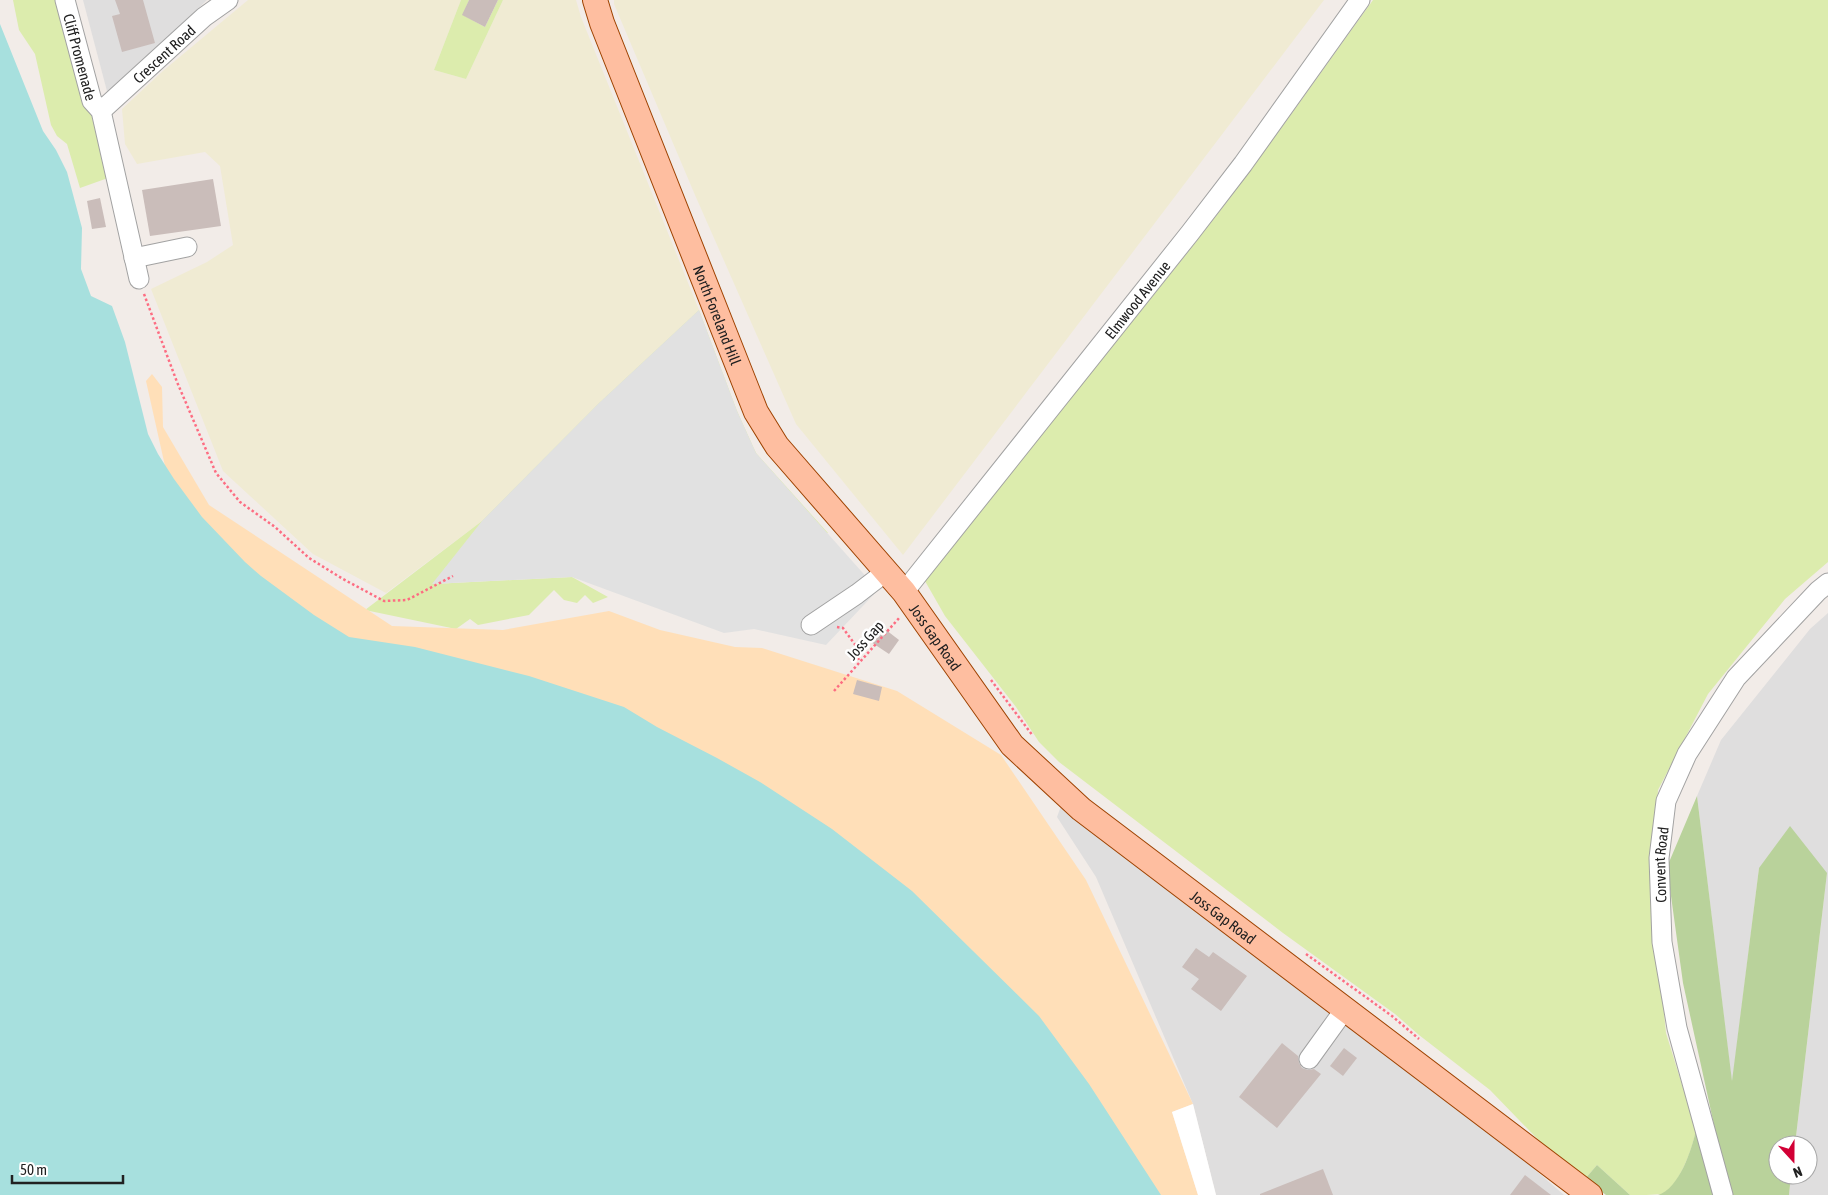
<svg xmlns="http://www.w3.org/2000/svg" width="1828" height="1195" font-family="'Asap Condensed',sans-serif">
<rect width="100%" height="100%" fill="#f2ece8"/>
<!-- residential -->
<g fill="#dfdede">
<path d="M83,0H207L108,95Z"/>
<path d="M1828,613V1195H1789L1791,1175H1808V1145H1795L1827,873L1759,868L1732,1084L1697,796L1721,740L1810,629Z"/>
<path d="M1061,806L1533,1168L1564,1195H1216L1193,1104L1096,877L1057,817Z"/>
</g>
<!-- farmland -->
<g fill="#f0ebd3">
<path d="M248,0H461L434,70L466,79L503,0H576L581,17L699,310L598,404L482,521L386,593L313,554L223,471L151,289L207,262L233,245L220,166L205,152L137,164L125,144L122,109L164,70Z"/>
<path d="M614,0H1324L903,555L796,424L695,195L614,4Z"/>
</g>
<!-- grass -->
<g fill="#dcecad">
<path d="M13,0H61L108,178L80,188L67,144L57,136L51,125L35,54L19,30Z"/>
<path d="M461,0H469L463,15L485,27L498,0H503L466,79L434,70Z"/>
<path d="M1373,0H1828V562L1785,599L1708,694L1658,790L1654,859L1657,943L1666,1033L1696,1130C1693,1147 1679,1187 1662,1194C1653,1195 1640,1195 1630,1195L1597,1165L1585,1179L1554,1156L1490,1090L1419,1035L1395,1014L1283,933L1059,762L1039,742L1016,707L945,616L925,581C1023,451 1130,329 1229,199C1278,134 1325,66 1373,0Z"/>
<path d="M699,310L737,411L756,453L828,533L607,550L433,584L572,577L608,597L593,603L585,595L577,603L564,600L554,590L529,615L478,625L470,619L456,629L365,610L482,521L598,404Z"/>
</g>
<!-- forest -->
<g fill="#b9d29b">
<path d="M1697,796L1732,1081L1759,868L1790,826L1827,873L1795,1145H1778V1175H1791L1789,1195H1733L1716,1134L1683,983L1667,867Z"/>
<path d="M1696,1130L1716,1195H1658C1679,1189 1692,1149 1696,1130Z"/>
<path d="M1597,1165L1630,1195H1606L1585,1179Z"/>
</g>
<!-- sand -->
<path fill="#ffdfb8" d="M152,374L162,387L163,427L209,505L392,626L503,630L609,611L660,630L735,647L762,648L897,691L1001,755L1086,880L1193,1104L1172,1112L1198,1195H1132L328,635L222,554L165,466L146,381Z"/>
<!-- parking -->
<path fill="#e1e1e1" d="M699,310L737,411L756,453L878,590L826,645L754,629L724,633L572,577L432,584L482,521L598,404Z"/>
<!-- water -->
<path fill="#a7e0de" d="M0,24L43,131L56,150L67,172L82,228L81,269L91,296L112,306L125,342L148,434L158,454L174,479L202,517L245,562L261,576L314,615L349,637L415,647L529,676L624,707L657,727L717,758L760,782L832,829L912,891L1039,1016L1089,1084L1161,1195H0Z"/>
<!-- pier -->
<path fill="#fff" d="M1193,1104L1216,1195H1198L1172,1112Z"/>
<!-- building -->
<g fill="#cabdba">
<path d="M115,0H143L155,43L122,52L112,16L120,14Z"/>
<path d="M469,0H498L485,27L462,15Z"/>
<path d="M213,179L221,226L150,236L142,190Z"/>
<path d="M100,198L106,227L92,229L87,201Z"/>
<path d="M877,623L899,640L889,654L865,638Z"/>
<path d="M857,680L882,687L879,701L853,694Z"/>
<path d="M1196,948L1209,957L1213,952L1247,976L1221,1011L1191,989L1199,979L1182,967Z"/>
<path d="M1282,1043L1298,1056L1299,1063L1302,1068L1308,1070L1314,1069L1321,1074L1277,1128L1239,1097Z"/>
<path d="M1344,1048L1357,1058L1343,1076L1330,1066Z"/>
<path d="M1323,1169L1333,1195H1260V1194Z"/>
<path d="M1525,1175L1551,1195H1510Z"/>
</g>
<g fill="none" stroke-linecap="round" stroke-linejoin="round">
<!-- minor casing -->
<g stroke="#a2a2a2" stroke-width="21">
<g id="minor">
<path id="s1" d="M65,0L92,101L101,111L139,279"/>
<path id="s2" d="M101,111L204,17L228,0"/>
<path d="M134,258L187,247"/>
<path id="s3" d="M904,592L1190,233L1243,164L1360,0"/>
<path d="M811,625L857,594L887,571"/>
<path d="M1309,1059L1345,1009"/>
<path id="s4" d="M1723,1195L1677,1028L1662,942L1659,858L1666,801L1687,754L1736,678L1818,591L1828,583"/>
</g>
</g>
<!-- major casing -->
<g stroke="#9e4200" stroke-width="26">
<g id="major">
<path id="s5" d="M595,0L602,23L756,412L777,446L904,592L1012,745L1081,809L1590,1195"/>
</g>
</g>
<!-- path -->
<g stroke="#fd6d82" stroke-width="2.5" stroke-dasharray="2.5 2.5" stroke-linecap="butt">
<path d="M144,294L177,382L216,473L240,502L275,527L309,558L343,579L384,601L407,600L453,576"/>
<path d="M837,627L843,628L856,646L859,662"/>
<path d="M991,680L1033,736"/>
<path d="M834,691L900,617"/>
<path d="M1306,954L1392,1016L1419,1039"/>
</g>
<!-- minor -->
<use href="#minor" stroke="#fff" stroke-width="19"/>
<!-- major -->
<use href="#major" stroke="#febea0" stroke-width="24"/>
</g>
<g text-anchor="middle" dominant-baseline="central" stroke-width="5" stroke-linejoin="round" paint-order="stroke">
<!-- street labels -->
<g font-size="15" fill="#212121" stroke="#fff">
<text stroke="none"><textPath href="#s2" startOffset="85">Crescent Road</textPath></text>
<text stroke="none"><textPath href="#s1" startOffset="59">Cliff Promenade</textPath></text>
<text stroke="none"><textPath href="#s3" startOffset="374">Elmwood Avenue</textPath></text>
<text stroke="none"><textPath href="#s5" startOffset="338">North Foreland Hill</textPath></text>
<text stroke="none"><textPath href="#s5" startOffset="731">Joss Gap Road</textPath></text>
<text transform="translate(865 640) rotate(-48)">Joss Gap</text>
<text stroke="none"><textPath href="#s4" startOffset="338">Convent Road</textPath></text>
<text stroke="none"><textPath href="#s5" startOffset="1136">Joss Gap Road</textPath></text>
</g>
</g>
<!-- north arrow -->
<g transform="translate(1793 1160) rotate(159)"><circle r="24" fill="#ffffff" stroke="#a6a6a6"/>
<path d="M0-4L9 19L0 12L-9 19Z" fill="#d20035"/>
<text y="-8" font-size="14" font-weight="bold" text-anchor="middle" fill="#212121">N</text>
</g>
<!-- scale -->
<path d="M12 1175v8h111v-8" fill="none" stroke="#212121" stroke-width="2.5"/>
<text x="20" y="1175" font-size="15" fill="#212121" stroke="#ffffff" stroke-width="4" paint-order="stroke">50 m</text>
</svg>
